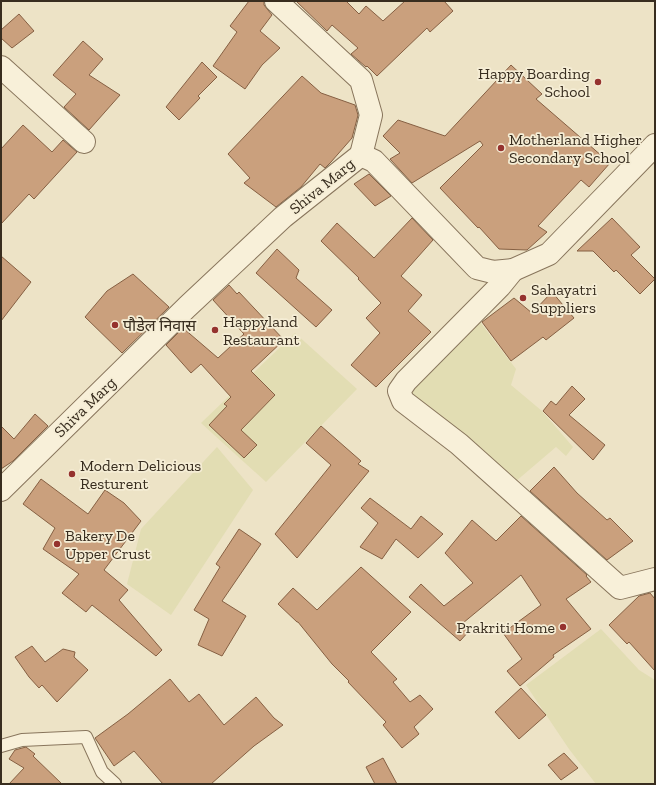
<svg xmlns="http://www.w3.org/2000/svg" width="656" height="785" font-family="'Zilla Slab','Noto Sans Devanagari',serif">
<rect width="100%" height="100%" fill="#ede3c6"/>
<!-- farmland -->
<g fill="#e2ddb3">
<path d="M477,318L516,369L511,385L542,411L573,447L566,456L556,447L515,482L406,393Z"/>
<path d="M295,333L357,389L266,482L201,423Z"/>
<path d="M217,447L253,490L171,615L127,584L141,529Z"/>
<path d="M601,629L639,670L655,680V784H596L569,749L526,685Z"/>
</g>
<!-- building -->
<g fill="#caa07d" stroke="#866043">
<path d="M249,1H264V5L272,15L260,31L280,48L262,65L245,89L213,66L237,32L230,26Z"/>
<path d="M296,1H346L359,14L366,6L383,21L405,1H444L453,11L430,32L427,28L377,76L367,66L366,67L351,54L358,48L332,25L327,31Z"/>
<path d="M19,14L34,31L12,48L1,38V30Z"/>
<path d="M83,41L103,59L89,75L120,95L89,130L64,107L76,94L53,75Z"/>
<path d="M202,62L217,77L198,96L200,98L179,120L166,107Z"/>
<path d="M511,65L542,94L536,99L610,163L589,187L581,180L538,226L547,232L527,250L499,249L479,227L478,228L440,188L483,145L480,141L412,183L390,159L400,153L383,136L398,120L445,136Z"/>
<path d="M302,76L321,93L355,105L358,115L357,119L352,138L331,162L325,168L320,164L301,187L276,207L244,183L250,178L228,154Z"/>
<path d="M23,125L52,152L63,140L77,152L34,199L29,194L1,224V149Z"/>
<path d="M369,174L391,196L375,206L354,184Z"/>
<path d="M412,218L433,240L401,276L422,295L408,311L431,332L376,387L351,365L380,333L366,318L381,303L358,279L359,278L321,241L337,223L374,258Z"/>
<path d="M612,218L640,247L631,255L655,279L640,294L616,270L614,272L593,251H577Z"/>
<path d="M277,249L299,270L296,278L332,310L316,327L256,273Z"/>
<path d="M1,256L31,282L1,321Z"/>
<path d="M133,274L169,307L122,353L85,317L107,291Z"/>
<path d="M229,285L237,294L239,292L284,340L251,371L275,395L241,430L257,445L244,458L209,425L227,406L224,404L231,397L201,364L191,373L166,345L183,328L218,358L244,334L213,300Z"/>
<path d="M552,292L574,318L546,340L543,337L511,361L482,322L514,298L532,313Z"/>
<path d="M572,386L585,399L569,415L605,445L593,460L543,411L551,401L556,405Z"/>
<path d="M35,414L48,426L13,461L1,469V426L14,439Z"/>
<path d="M321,426L361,461L358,464L369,471L297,558L275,534L331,465L306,443Z"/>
<path d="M554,467L577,493L607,520L610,518L633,541L607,560L530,491Z"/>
<path d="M41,479L88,514L105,490L124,503L141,521L104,570L128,590L119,600L162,650L156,656L92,605L86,612L62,593L79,574L43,549L55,528L23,504Z"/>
<path d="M370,498L411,529L421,516L443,534L418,558L396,539L382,559L360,547L378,523L361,508Z"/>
<path d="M521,516L587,575L586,576L591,582L566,599L591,629L553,655L554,657L520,686L507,671L522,659L503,633L541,605L521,575L463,623L470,630L460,641L409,597L421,584L444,606L473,583L445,553L472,520L496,541Z"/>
<path d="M239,529L261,544L222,601L246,616L222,656L198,645L209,619L194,610L220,567L216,564Z"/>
<path d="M361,567L411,612L371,652L397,679L393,682L410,702L420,695L433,709L414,727L419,734L402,748L383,725L386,722L348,682L349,681L332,664L298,622H297L278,604L293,588L317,610Z"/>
<path d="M650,593L655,599V671L629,642L627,644L609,625L639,596Z"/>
<path d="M32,646L45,662L63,649L75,652L74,657L88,670L57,702L42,685L39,688L29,677L15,657Z"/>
<path d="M170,679L189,702L199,694L224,725L256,697L274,718L283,725L254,746L211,784H163L134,751L114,766L95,738L128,714Z"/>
<path d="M521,688L546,715L519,739L495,712Z"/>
<path d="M26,747L35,754L33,756L62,784H9L24,768L9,759L15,750Z"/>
<path d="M564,753L578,768L561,780L548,765Z"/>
<path d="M383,758L397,784H375L366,767Z"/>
</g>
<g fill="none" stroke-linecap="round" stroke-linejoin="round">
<!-- lane casing -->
<g stroke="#88755c" stroke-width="14">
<path id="lane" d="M1,746L22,740L86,737L102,772L115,784"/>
</g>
<!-- street casing -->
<g stroke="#88755c" stroke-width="24">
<g id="street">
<path d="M276,1L361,80L371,115L361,155"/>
<path d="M1,67L84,142"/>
<path d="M361,155L374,161L477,268L493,272L513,270L549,254L655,145"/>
<path d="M513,270L500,286L406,381L399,391L403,401L459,444L620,588L655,579"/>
<path d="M1,490L187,307L283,217L361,155"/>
</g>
</g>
<!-- lane -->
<use href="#lane" stroke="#f8f0d9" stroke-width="12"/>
<!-- street -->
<use href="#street" stroke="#f8f0d9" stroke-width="22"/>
</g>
<!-- markers -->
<g fill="#95322e" stroke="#f5edd5" stroke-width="1.5">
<circle cx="598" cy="82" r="4"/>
<circle cx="501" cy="148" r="4"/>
<circle cx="523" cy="298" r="4"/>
<circle cx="115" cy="325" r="4"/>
<circle cx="215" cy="330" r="4"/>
<circle cx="72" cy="474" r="4"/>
<circle cx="57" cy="544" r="4"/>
<circle cx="563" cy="627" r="4"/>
</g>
<g text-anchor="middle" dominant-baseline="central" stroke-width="3.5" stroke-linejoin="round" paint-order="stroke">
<!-- poi labels -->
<g font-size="16" fill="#382d1f" stroke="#f5edd5" text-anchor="start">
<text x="590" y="73" text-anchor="end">Happy Boarding<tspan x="590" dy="18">School</tspan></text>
<text x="509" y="139">Motherland Higher<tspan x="509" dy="18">Secondary School</tspan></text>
<text x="531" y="289">Sahayatri<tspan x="531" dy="18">Suppliers</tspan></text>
<text x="223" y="321">Happyland<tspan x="223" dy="18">Restaurant</tspan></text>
<text x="123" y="325">पौडेल निवास</text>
<text x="80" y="465">Modern Delicious<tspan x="80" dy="18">Resturent</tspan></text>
<text x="65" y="535">Bakery De<tspan x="65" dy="18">Upper Crust</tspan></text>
<text x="555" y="627" text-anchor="end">Prakriti Home</text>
</g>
<!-- street labels -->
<g font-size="16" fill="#382d1f" stroke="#f5edd5">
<text transform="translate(322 186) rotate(-39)">Shiva Marg</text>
<text transform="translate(85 407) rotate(-44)">Shiva Marg</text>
</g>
</g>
<!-- border -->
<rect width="656" height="785" fill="none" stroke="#382d1f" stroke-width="4"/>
</svg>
